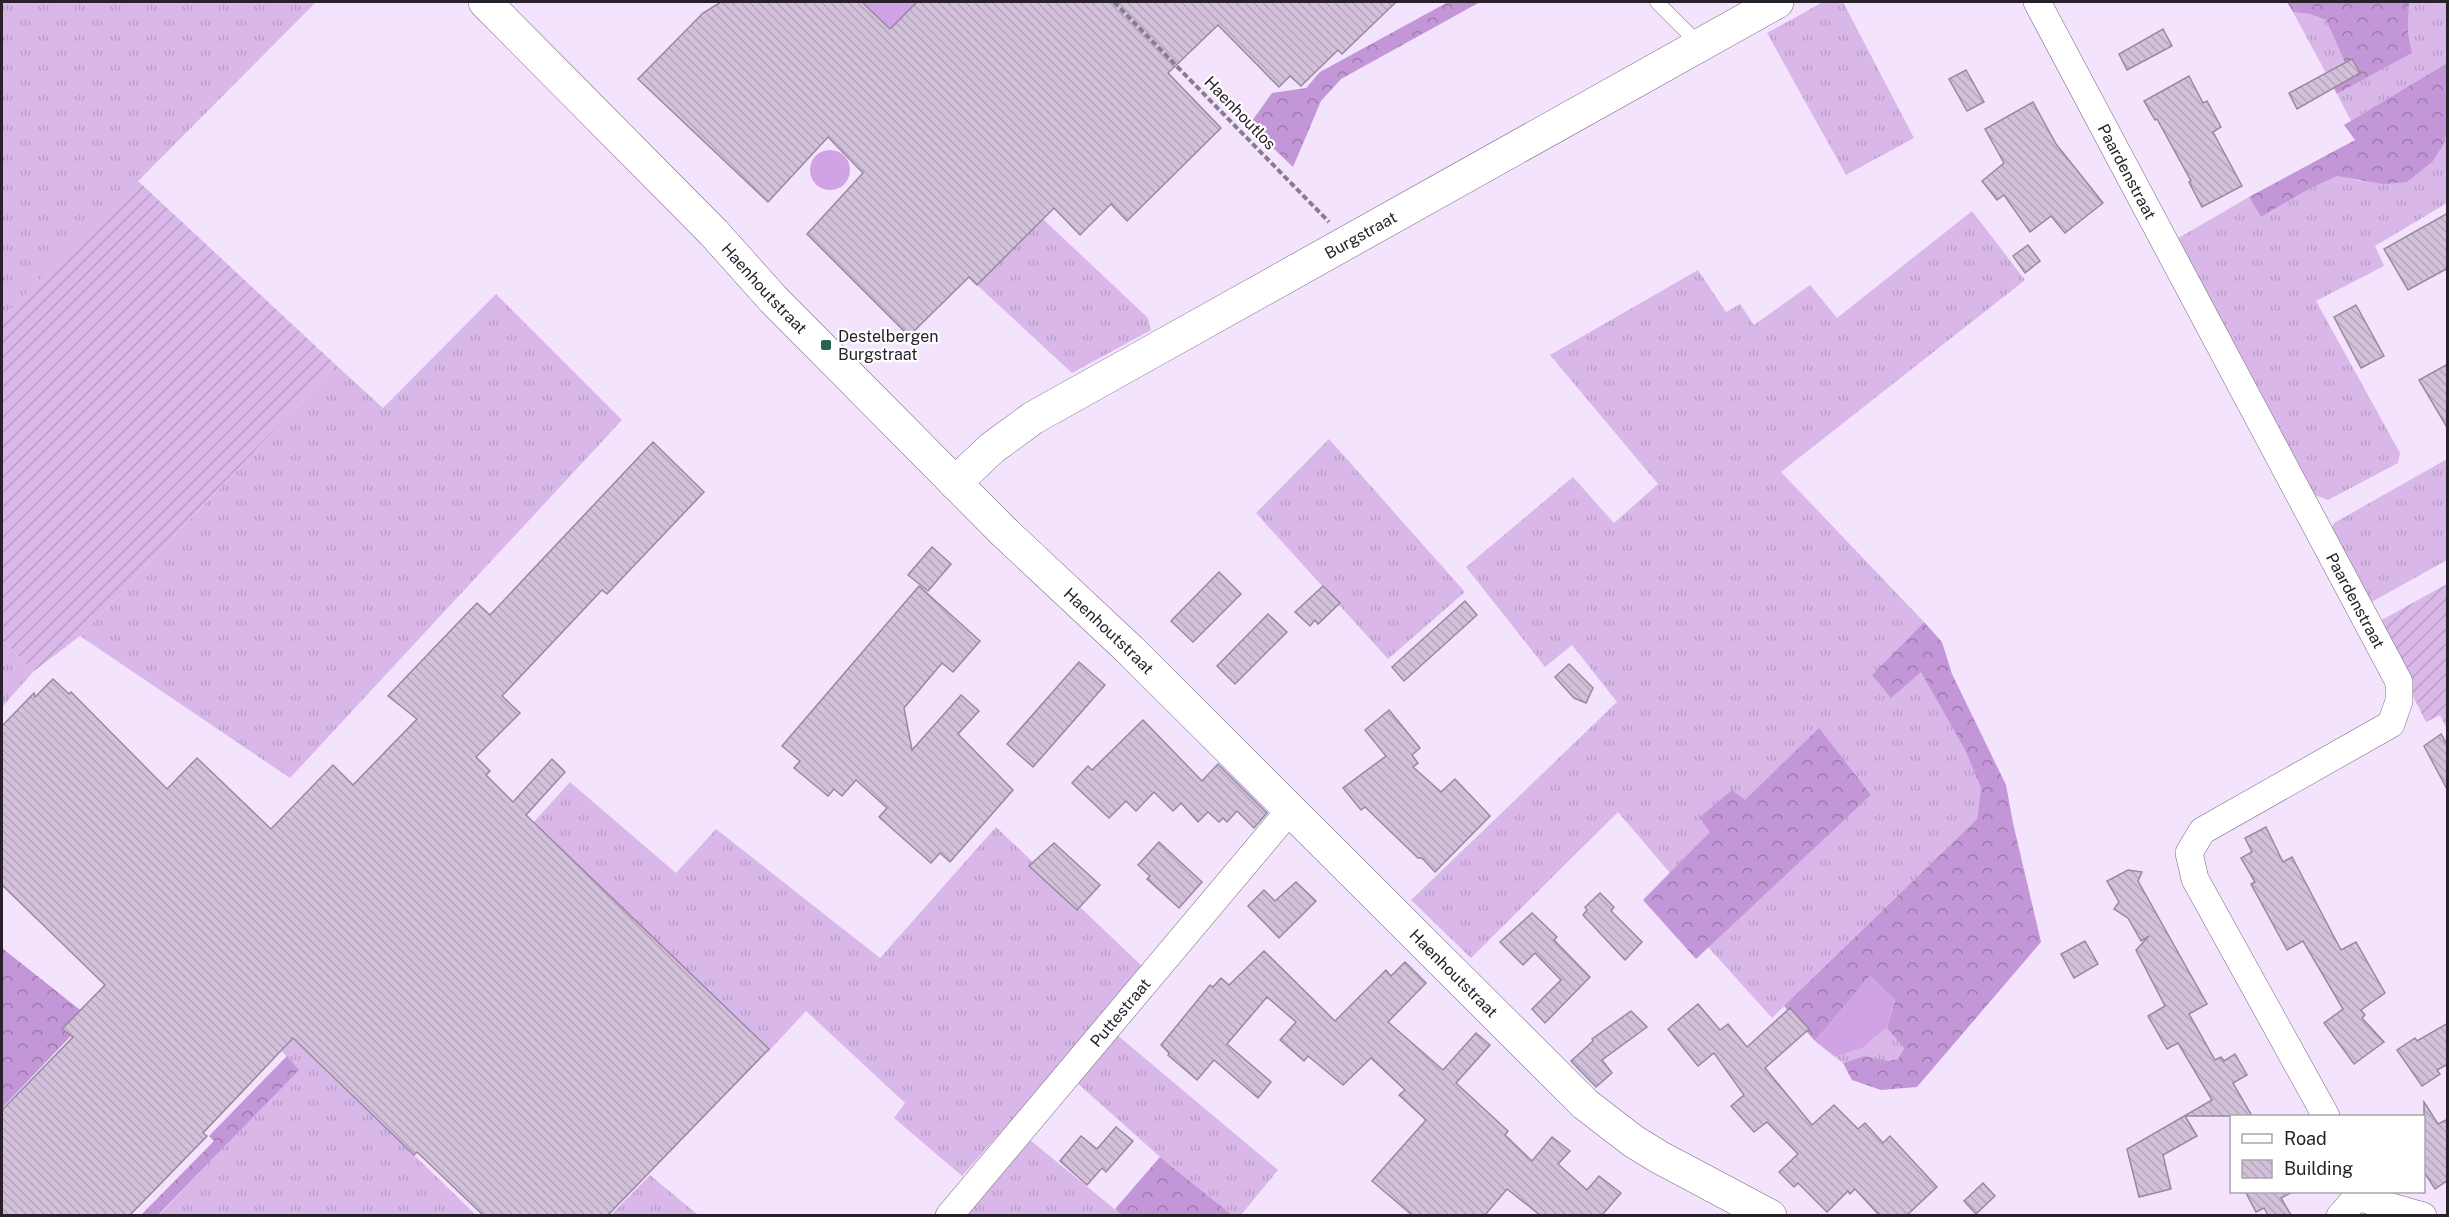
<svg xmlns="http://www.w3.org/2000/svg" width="2449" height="1217" font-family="'Public Sans',sans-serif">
<defs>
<pattern id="grass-tufts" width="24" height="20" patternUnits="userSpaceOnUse" patternTransform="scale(1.5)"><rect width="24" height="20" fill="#d9b8e9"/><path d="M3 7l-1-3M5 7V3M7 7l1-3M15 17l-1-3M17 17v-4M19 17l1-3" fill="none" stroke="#ba9ec8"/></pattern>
<pattern id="forest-crowns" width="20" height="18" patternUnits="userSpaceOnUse" patternTransform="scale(1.5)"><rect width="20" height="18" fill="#c296d7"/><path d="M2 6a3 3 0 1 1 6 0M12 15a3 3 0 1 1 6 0" fill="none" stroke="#9e7aaf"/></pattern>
<pattern id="garden-furrows" width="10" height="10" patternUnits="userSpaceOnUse" patternTransform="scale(1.5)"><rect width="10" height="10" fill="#d9b8e9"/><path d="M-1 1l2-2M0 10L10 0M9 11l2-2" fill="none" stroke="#ba9ec8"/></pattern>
<pattern id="building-back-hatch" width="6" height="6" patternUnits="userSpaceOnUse" patternTransform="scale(1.5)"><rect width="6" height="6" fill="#d3c1db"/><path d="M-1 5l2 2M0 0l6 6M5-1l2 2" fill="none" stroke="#b5a6bc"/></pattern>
</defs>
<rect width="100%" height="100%" fill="#f4e3fd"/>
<!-- grass -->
<g fill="url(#grass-tufts)">
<path d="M2,2H316L2,318Z"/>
<path d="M1823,2H1843L1914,138L1846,175L1767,33Z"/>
<path d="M2409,2H2447V63L2351,121L2337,94L2412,53L2408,32Z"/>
<path d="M2293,12L2310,14L2326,20L2346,65L2327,75Z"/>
<path d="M2447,129V203L2375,246L2384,266L2316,301L2400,453L2398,463L2328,500L2309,493L2175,240L2249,197L2261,217L2311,188L2337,175L2361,181L2445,142Z"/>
<path d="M1972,211L2025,280L1781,472L1924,622L1872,675L1921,671L1965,750L1981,788L1977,819L1772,1018L1708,947L1871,795L1745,800L1699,819L1711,832L1670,873L1618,812L1471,958L1411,900L1617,702L1572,645L1545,667L1466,567L1573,477L1614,523L1658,484L1550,355L1698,270L1726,312L1740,304L1754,325L1810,285L1837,318Z"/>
<path d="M1043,219L1148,318L1151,330L1072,373L977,285Z"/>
<path d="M496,294L622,420L290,778L80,636L336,365L383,408Z"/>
<path d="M1329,439L1465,592L1388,659L1256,513Z"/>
<path d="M2447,459V560L2368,604L2330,532L2334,523Z"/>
<path d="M2,640L34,671L2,707Z"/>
<path d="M570,782L676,873L716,829L880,958L996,827L1145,969L962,1176L894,1118L905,1103L806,1011L768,1052L532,824Z"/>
<path d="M1887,1028L1904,1047L1898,1059L1888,1062L1864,1056L1843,1063L1835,1057L1865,1047L1872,1039Z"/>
<path d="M1116,1034L1278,1170L1241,1215H1232L1160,1157L1075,1081Z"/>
<path d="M293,1038L476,1215L158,1216L298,1070L281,1050Z"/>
<path d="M1030,1140L1122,1215L967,1216Z"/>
<path d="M650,1175L698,1215H611Z"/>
</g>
<!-- forest -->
<g fill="url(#forest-crowns)">
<path d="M1448,2H1480L1341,79L1321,101L1293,167L1249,125L1272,93L1306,88L1320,72Z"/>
<path d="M2287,2H2409L2408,32L2412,53L2337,94L2327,75L2346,65L2326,20L2310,14L2293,12Z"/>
<path d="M2447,63V129L2445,142L2432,162L2407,182L2383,184L2337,176L2311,188L2261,217L2249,197L2355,140L2344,125Z"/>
<path d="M1924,622L1942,642L1952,674L2006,785L2013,823L2041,942L1917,1087L1881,1090L1852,1080L1843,1063L1864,1056L1888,1061L1898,1059L1904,1048L1887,1028L1895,1000L1870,976L1815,1041L1784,1006L1977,819L1981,788L1965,750L1921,672L1891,698L1872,675Z"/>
<path d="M1819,728L1871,795L1696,959L1643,900L1710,832L1699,818L1732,790L1745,800Z"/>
<path d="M2,948L89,1017L2,1108Z"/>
<path d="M287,1056L299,1070L158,1215H141L214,1141L209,1136Z"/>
<path d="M1160,1157L1232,1215H1122L1115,1209Z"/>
</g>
<!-- garden -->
<g fill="url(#garden-furrows)">
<path d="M137,180L336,365L80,636L34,671L2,640V318Z"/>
<path d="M2447,584V729L2440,715L2426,722L2376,623Z"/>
</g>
<!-- water -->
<g fill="#d0a3e5">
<path d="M862,2H917L890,29Z"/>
<circle cx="830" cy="170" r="20"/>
<path d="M1870,976L1895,1000L1887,1028L1872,1039L1865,1047L1835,1057L1815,1041Z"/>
</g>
<!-- building -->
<g fill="url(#building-back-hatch)" stroke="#9988a0" stroke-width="1.5">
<path d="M721,2H862L890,29L917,2H1396L1342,54L1338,50L1301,86L1290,76L1279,87L1218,25L1168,73L1221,128L1127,221L1111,204L1080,235L1054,208L977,285L969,277L909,336L807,234L863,173L828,137L768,202L638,79L703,13Z"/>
<path d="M2163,29L2172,46L2127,70L2119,54Z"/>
<path d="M2352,59L2360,73L2297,109L2289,93Z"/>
<path d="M1966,70L1984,102L1967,111L1949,79Z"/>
<path d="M2189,76L2203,103L2207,101L2221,127L2213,132L2242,186L2202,207L2189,182L2191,181L2157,119L2155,120L2144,101Z"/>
<path d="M2033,102L2056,144L2103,203L2065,233L2051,216L2030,232L2004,195L1997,200L1982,181L2004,163L1985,129Z"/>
<path d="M2448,213V268L2408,290L2384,249Z"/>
<path d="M2028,245L2040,261L2025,273L2013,256Z"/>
<path d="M2356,305L2384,356L2361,368L2334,317Z"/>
<path d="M2448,364V429L2419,380Z"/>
<path d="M653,442L704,492L607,594L602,590L502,696L520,713L476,757L490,771L486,775L513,802L552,759L565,772L526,815L769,1049L608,1215H483L417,1152L414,1155L293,1038L203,1133L207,1136L130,1215H2V1110L73,1037L62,1029L105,985L2,885V726L34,693L35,697L53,679L69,694L71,692L167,789L197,758L271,829L333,765L353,785L417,719L388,696L477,603L490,615Z"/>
<path d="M932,547L951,564L928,591L908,575Z"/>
<path d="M1219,572L1241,594L1193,642L1171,621Z"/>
<path d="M919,586L980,641L953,672L942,663L904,708L912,750L961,695L979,711L958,734L1013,790L950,862L940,853L931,863L879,817L887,808L856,780L842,796L834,789L828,796L794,768L800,761L782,746Z"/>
<path d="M1323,586L1340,603L1318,624L1315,620L1310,626L1295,612Z"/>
<path d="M1465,601L1477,615L1404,681L1392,667Z"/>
<path d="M1268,614L1287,632L1235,684L1217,666Z"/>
<path d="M1079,662L1105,685L1033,767L1007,744Z"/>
<path d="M1569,664L1593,688L1586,703L1574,698L1555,677Z"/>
<path d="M1389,710L1420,748L1412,755L1418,763L1413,767L1441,792L1455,779L1490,816L1435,872L1422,858H1418L1365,807L1361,810L1343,788L1386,756L1365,730Z"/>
<path d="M1143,720L1202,781L1218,764L1267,813L1254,828L1237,811L1227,822L1223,818L1219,822L1208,812L1198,822L1181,803L1173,811L1154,792L1136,811L1126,801L1109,818L1072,783L1088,766L1092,770Z"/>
<path d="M2441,734L2448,746V791L2424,746Z"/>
<path d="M2266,827L2283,862L2292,857L2341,950L2356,942L2385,993L2361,1010L2365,1015L2362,1018L2384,1042L2354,1064L2324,1023L2343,1009L2303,941L2287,950L2251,884L2255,882L2241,858L2252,852L2245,838Z"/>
<path d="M1159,842L1202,882L1179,908L1147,879L1150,876L1138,865Z"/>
<path d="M1054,843L1100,885L1077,910L1029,866Z"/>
<path d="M2128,870L2142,872L2138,881L2207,1004L2189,1014L2215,1060L2221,1057L2224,1061L2235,1054L2247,1075L2233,1083L2252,1116H2185L2197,1136L2163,1155L2171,1189L2139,1197L2127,1149L2212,1100L2178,1043L2167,1049L2148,1016L2165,1006L2136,950L2149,936L2141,941L2128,918L2114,909L2119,902L2107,881Z"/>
<path d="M1296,882L1316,901L1279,938L1248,906L1264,890L1275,901Z"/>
<path d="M1600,893L1614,907L1611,911L1642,942L1625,960L1583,915L1587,910L1585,907Z"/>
<path d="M1532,913L1557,937L1554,940L1590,977L1545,1023L1532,1009L1561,980L1535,953L1523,965L1500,942Z"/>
<path d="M2085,941L2098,964L2074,978L2061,954Z"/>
<path d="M1264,951L1335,1021L1386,970L1391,976L1405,962L1426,983L1388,1022L1443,1070L1476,1033L1490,1045L1456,1083L1508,1131L1505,1135L1532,1161L1552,1137L1570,1151L1558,1164L1587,1190L1599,1176L1621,1193L1602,1215H1540L1507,1189L1485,1215H1412L1372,1181L1426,1120L1399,1095L1405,1090L1371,1058L1343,1085L1308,1056L1304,1061L1280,1040L1296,1022L1267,997L1227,1044L1271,1082L1258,1098L1214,1060L1197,1080L1168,1055L1169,1053L1161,1045L1210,985L1213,987L1221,978L1229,985Z"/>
<path d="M1698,1004L1720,1030L1728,1024L1747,1047L1790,1008L1809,1029L1765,1068L1812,1125L1834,1105L1858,1129L1865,1123L1883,1143L1890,1136L1937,1187L1907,1215H1879L1855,1189L1850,1194L1848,1191L1827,1212L1798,1183L1794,1187L1779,1172L1798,1154L1767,1122L1754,1132L1731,1106L1744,1095L1714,1053L1698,1066L1668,1029Z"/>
<path d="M1631,1011L1647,1027L1602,1060L1612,1073L1596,1087L1571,1061L1593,1041L1592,1039Z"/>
<path d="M2448,1023V1064L2437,1070L2440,1074L2422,1086L2397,1050L2415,1038L2417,1041Z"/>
<path d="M2424,1102L2438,1124L2448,1119V1180L2435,1189L2424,1172Z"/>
<path d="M1116,1127L1133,1141L1106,1172L1102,1168L1087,1185L1060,1161L1081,1136L1097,1149Z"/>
<path d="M1983,1183L1995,1196L1976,1214L1964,1201Z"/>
<path d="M2245,1191H2294L2281,1198L2291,1215H2268L2264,1208L2256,1212Z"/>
</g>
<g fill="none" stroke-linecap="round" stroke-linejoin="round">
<!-- lane casing -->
<g stroke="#78687f" stroke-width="15">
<path id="lane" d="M1657,2L1700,45"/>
</g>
<!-- street casing -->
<g stroke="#78687f" stroke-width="28">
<g id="street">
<path id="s1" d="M2037,2L2399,682V701L2391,724L2202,831L2189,853L2195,879L2326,1116"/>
<path d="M2357,1192V1197L2423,1216"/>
<path id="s2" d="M949,1216L1290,810"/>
<path d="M2340,1216L2357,1197"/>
</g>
</g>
<!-- secondary casing -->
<g stroke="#78687f" stroke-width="34">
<g id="secondary">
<path id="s3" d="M485,2L714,233L773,299L1003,531L1129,649L1585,1104L1633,1141L1659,1157L1770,1216"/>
<path id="s4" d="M955,483L992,448L1033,418L1777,2"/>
</g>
</g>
<!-- path -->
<path stroke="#887d8e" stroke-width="4" stroke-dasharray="6 3" stroke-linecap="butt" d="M1114,2L1329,222"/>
<!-- lane -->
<use href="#lane" stroke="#fff" stroke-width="14"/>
<!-- street -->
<use href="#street" stroke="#fff" stroke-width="27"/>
<!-- secondary -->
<use href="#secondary" stroke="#fff" stroke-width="33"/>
</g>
<!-- markers -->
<rect fill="#29634c" stroke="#fff" stroke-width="2" x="820" y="339" width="12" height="12" rx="3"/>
<g text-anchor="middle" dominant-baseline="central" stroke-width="4.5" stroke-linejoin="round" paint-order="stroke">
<!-- street labels -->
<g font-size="16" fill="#28212b" stroke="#fff">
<text transform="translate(1240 113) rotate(46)">Haenhoutlos</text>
<text stroke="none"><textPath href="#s1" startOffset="192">Paardenstraat</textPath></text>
<text stroke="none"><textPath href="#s4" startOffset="477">Burgstraat</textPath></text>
<text stroke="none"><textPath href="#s3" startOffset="400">Haenhoutstraat</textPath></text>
<text stroke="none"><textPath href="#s1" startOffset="678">Paardenstraat</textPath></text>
<text stroke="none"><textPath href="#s3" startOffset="886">Haenhoutstraat</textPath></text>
<text stroke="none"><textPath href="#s3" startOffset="1372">Haenhoutstraat</textPath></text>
<text stroke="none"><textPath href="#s2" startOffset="266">Puttestraat</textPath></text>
</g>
<!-- poi labels -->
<g font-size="16" fill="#28212b" stroke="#fff" text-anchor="start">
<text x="838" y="336">Destelbergen<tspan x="838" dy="18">Burgstraat</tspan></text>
</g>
</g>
<!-- border -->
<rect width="2449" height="1217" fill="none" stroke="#28212b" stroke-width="6"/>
<!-- legend -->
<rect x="2230" y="1115" width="195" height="78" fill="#ffffff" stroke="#a9a6aa" stroke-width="1.5"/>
<rect x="2242" y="1134" width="30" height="9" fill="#ffffff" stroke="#a9a6aa" stroke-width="1.5"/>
<text x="2284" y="1145" font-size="18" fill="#28212b">Road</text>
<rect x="2242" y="1160" width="30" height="18" fill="url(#building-back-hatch)" stroke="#a9a6aa" stroke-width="1.5"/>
<text x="2284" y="1175" font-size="18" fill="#28212b">Building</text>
</svg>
